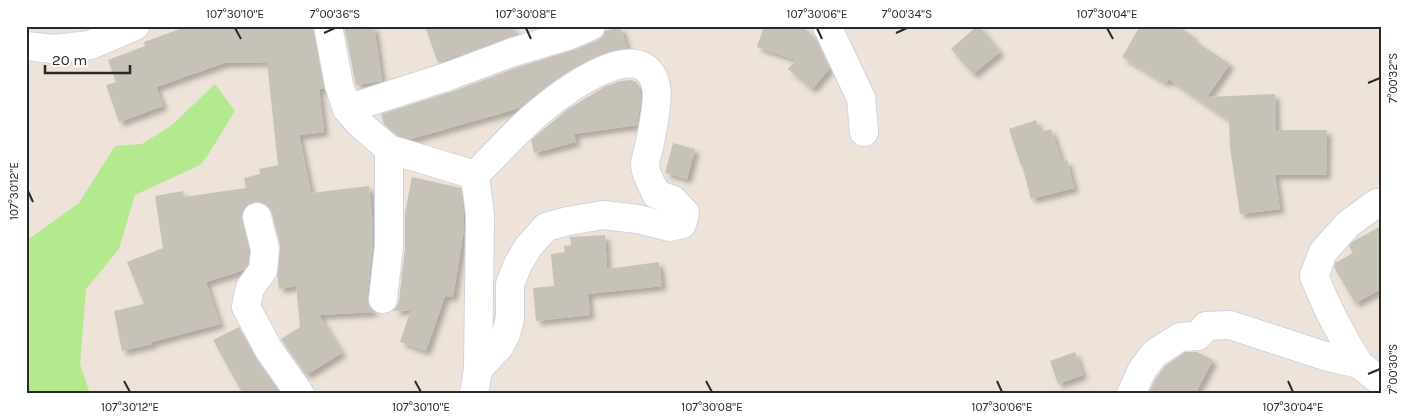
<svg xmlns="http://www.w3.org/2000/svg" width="1407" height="420" font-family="Karla,sans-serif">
<defs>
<filter id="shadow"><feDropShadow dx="4.5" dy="4.5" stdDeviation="2.5" flood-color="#0004"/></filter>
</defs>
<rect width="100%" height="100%" fill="#ede3d9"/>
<!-- green -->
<path fill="#b4e990" d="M215,84L235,111L208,155L200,165L135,195L119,249L86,289L80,364L90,394H26V241L79,203L115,146L142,144L172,125Z"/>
<!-- building -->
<g fill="#c7c2b8" filter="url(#shadow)">
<path d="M188,26H313L324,89H319L324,132L299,135L311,193L369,186L373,226V245L367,298L369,306L375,312L319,315L342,353L306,375L281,339L300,327L296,286L279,289L277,275L280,245L272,213L268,206L261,202H253L247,205L242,213V221L249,250L248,264L244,270L206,282L220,324L152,342V344L122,351L114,311L144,304L127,262L163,248L155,196L183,191L184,197L246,188L244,178L260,174L259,169L278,165L267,62L224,63L156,87L163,106L119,122L106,85L116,82L108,60L145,46L144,42Z"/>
<path d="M344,26H374L382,81L356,85Z"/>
<path d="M425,26H512L516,35L438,63Z"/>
<path d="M764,26H802L815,38L830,68L812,89L788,69L796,60L757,47Z"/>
<path d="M977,26H979L1000,52L973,74L951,49Z"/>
<path d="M1140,26H1178L1194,37L1192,39L1230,64L1207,97L1275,94L1276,130H1327L1326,175H1275L1280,209L1240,214L1230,148L1229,120L1169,79L1166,83L1122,57Z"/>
<path d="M621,27L627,49L611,51L590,59L550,84L519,108L411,139L397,135L384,124L381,114L454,91L518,67L576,49L598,40L603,36L605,31Z"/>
<path d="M631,80L636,82L639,86L641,102L637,125L574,134L576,142L534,153L531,140L568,109L604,87L620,81Z"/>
<path d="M1036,120L1040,132L1051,129L1062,162L1067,160L1074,188L1031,199L1022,165L1021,166L1009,129Z"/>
<path d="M673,143L695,149L687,179L665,173Z"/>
<path d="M412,177L461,188L464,216V229L453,297L445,296L426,351L400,342L411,310L392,311L396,308L399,301L405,248V212Z"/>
<path d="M1381,226V289L1355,303L1334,267L1335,263L1353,253L1349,246L1352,242Z"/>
<path d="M605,235L607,269L659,262L662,286L588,294L590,315L536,321L533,288L554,286L551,254L565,252L564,246L571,245L570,237Z"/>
<path d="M239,327L255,357L279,391L274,394H243L213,340Z"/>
<path d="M1075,352L1083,375L1058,384L1050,361Z"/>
<path d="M1185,352H1197L1213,360L1195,394H1148L1156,378L1165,366Z"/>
</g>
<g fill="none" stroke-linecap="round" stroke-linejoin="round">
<!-- minor casing -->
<g stroke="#cfd4e4" stroke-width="30">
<g id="minor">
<path d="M328,26L339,85L347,109L359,123L389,149L475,175L480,215L478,369L474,394"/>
<path d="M827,26L861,98L864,132"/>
<path d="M26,46L54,49L90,45L135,26"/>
<path d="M347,109L449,76L513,52L570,35L591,26"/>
<path d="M475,175C494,156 512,136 532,118C555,98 642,28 656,86C659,99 652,133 649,147C648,152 645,160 645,165C645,174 653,186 656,194L673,200L685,213L682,224L669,227L638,219L603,215L568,221L546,227L529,246L518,264L510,284V318L506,334L499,347L478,369"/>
<path d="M257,217L265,249L263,270L250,288L246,307L269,350L300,394"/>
<path d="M383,299L389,246V149"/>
<path d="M1359,364C1340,334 1327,309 1314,276L1323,252L1348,224L1377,203H1381"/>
<path d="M1131,394L1142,370L1154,354L1180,337L1198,336L1206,326L1230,325L1325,356L1359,364L1381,382"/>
</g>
</g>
<!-- minor -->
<use href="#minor" stroke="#fff" stroke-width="28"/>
</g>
<!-- ticks -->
<path fill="none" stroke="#292929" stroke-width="2" d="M235,28L241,39M526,28L531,39M817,28L822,39M1107,28L1113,39M324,33L335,28M896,33L907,28M1368,83L1380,78M28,191L33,202M1368,374L1380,369M124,381L130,392M415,381L421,392M706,381L712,392M997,381L1002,392M1288,381L1293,392"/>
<!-- border -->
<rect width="1407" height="420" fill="none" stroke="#ffffff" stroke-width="55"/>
<!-- scale -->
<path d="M45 65v8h85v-8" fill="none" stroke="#292929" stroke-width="2.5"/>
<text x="52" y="65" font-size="15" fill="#292929" stroke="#ffffff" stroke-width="4" paint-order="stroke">20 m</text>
<rect x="28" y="28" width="1352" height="364" fill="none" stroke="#292929" stroke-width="2"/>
<g font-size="12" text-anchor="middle" fill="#292929">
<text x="235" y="18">107°30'10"E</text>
<text x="335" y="18">7°00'36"S</text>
<text x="526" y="18">107°30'08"E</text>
<text x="817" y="18">107°30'06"E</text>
<text x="907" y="18">7°00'34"S</text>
<text x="1107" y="18">107°30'04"E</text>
<text transform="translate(1393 78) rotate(-90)" y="4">7°00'32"S</text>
<text transform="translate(14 191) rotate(-90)" y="4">107°30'12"E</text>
<text transform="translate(1393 369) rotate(-90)" y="4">7°00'30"S</text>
<text x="130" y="411">107°30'12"E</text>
<text x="421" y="411">107°30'10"E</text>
<text x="712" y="411">107°30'08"E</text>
<text x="1002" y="411">107°30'06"E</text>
<text x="1293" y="411">107°30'04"E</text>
</g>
</svg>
